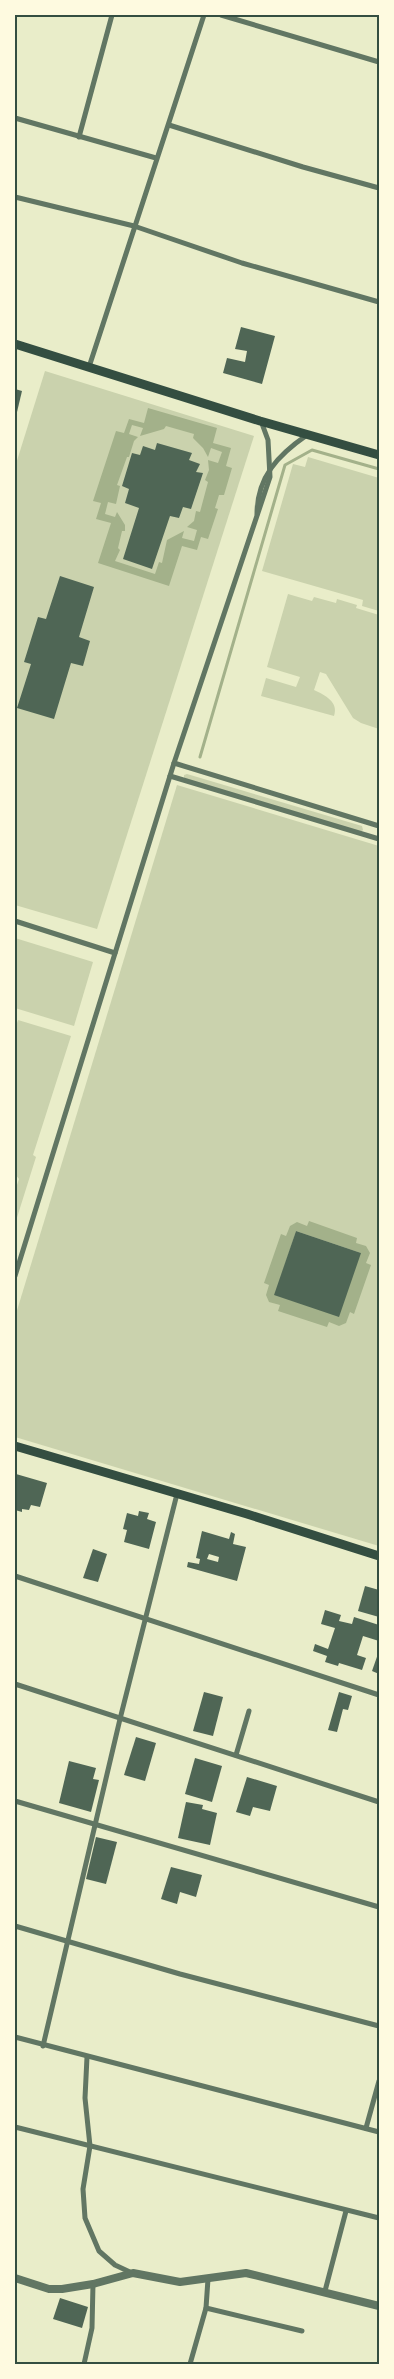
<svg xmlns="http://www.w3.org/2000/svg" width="394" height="2379" font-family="'Source Sans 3',sans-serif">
<rect width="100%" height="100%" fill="#e9edc9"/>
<!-- green -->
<g fill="#cad2ad">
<path d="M45,371L254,436L97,929L15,905V467Z"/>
<path d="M308,457L379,478V611L362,606L363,600L262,571L293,464L305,467Z"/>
<path d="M288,594L312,601L314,597L336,603L337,599L357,605L356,608L379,615V729L361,723L353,718L326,674L320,672L314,690C325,695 339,702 334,716L261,696L266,678L296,687L300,677L267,667Z"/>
<path d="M187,774L362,826L363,830L361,832L184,779V775Z"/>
<path d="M177,785L379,846V1546L15,1437V1317Z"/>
<path d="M15,938L93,962L74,1026L15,1008Z"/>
<path d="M18,1020L71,1036L33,1155L36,1157L15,1224V1191L19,1179L15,1174V1029Z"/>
</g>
<!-- water -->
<g fill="#a3b18a" fill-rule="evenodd">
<path d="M148,408L217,428L213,443L231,448L226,466L232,468L224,495H219L215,508L218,509L208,539L201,537L197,550L182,546L169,586L98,563L111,523L96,519L101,503L93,501L116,431L124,433L129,419L144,423ZM132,425L143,428L140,436L164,429L166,426L194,434L193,438L203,448L208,457L211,448L222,452L218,463L208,460L209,470L205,480L208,482L200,512L196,511L194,521L187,527L197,530L194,541L182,538L184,531L167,540L162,563L159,562L155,574L115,561L120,550L118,548L122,531H125V525L117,512L115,517L105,514L108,502L116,504L120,486L117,485L127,457H129L134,441L138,437L129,434Z"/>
<path d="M309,1221L357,1238L356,1243L366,1246L370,1253L366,1263L371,1265L354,1314L350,1312L346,1323L339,1326L329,1322L327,1327L278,1311L280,1305L269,1302L266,1295L269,1285L264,1283L281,1234L286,1236L290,1226L297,1222L307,1226ZM296,1231L361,1253L275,1295Z"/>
</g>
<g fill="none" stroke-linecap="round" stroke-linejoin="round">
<!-- stream -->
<g stroke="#a3b18a" stroke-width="3">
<path d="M200,757L285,465L312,450L379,469"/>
<path d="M378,2364L379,2360"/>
</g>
</g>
<!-- building -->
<g fill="#4f6655" fill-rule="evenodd">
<path d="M241,327L275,336L262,384L223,373L227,358L245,362L247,351L235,349Z"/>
<path d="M15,389L22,391L17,412H15Z"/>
<path d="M157,443L192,453L189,460L200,464L196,472L203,473L191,509L183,507L179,518L170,516L152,569L123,559L139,508L125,503L129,489L122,486L132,453L140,455L143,446L155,450Z"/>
<path d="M60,576L94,587L79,637L90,641L83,666L71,663L54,719L17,708L31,664L24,662L38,617L46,619Z"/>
<path d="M296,1231L361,1253L339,1317L274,1295Z"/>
<path d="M16,1474L47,1483L40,1507L31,1505L29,1510L22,1509V1512L15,1510Z"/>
<path d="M139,1511L149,1513L147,1519L156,1522L149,1549L124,1542L127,1530L123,1529L127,1513L138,1516Z"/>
<path d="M202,1531L229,1539L231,1532L235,1534L233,1544L246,1547L237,1581L187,1567L188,1562L199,1564L200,1559L196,1558ZM209,1554L219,1557L218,1562L207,1559Z"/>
<path d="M93,1549L107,1554L98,1582L83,1578Z"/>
<path d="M365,1586L379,1590V1617L358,1611Z"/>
<path d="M325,1610L341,1615L339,1621L352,1624L354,1617L379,1625V1641L363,1636L357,1655L366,1658L362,1670L339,1663L338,1666L325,1662L327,1656L313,1651L315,1644L328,1649L335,1628L321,1624Z"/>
<path d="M379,1651V1674L372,1671Z"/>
<path d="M204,1692L223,1697L213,1736L193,1731Z"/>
<path d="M339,1692L352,1696L348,1710L343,1709L337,1732L328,1730Z"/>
<path d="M136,1737L156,1743L145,1781L124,1775Z"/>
<path d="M195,1758L222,1766L212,1802L185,1794Z"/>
<path d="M69,1761L96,1768L93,1779L99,1780L91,1812L59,1803Z"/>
<path d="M247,1777L277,1786L270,1811L253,1807L250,1816L236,1812Z"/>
<path d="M186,1802L203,1805L202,1809L217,1813L210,1845L178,1838Z"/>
<path d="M96,1837L117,1842L106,1884L86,1879Z"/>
<path d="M171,1867L202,1875L196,1897L180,1892L177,1904L161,1899Z"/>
<path d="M60,2298L88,2307L82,2328L53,2319Z"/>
</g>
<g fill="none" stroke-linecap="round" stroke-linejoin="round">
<!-- minor -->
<g stroke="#617663" stroke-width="5">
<path d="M221,15L379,62"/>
<path d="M15,118L156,158"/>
<path d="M169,125L303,167L379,188"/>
<path d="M79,137L112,15"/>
<path d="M15,197L134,226L242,263L379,302"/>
<path d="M89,367L204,15"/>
<path d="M257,514C257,477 278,455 307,435"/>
<path d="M174,763L379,826"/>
<path d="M170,776L379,839"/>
<path d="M15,921L115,953"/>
<path d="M15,1276L174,763L270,477L268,440L261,421"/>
<path d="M15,1576L379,1695"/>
<path d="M15,1684L379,1802"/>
<path d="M236,1755L249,1711"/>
<path d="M15,1801L379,1907"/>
<path d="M15,1926L180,1974L379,2026"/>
<path d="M15,2037L379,2132"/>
<path d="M43,2046L120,1719L177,1494"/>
<path d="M87,2057L85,2098L90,2146L83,2189L85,2218L99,2251L115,2265L132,2273"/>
<path d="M15,2127L379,2218"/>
<path d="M366,2128L379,2081"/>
<path d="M325,2291L346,2211"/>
<path d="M206,2308L302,2331"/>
<path d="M84,2364L92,2328L93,2284"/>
<path d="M190,2364L206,2308L208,2279"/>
</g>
<!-- tertiary -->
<path stroke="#617663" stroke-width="8" d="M15,2278L49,2289H62L93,2284L133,2273L180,2282L246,2273L379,2306"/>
<!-- secondary -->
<g stroke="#344e41" stroke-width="9">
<path d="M15,344L260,421L379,455"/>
<path d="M15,1446L247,1514L379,1556"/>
</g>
</g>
<!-- border -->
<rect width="394" height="2379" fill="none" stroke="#fefae0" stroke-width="32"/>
<rect x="16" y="16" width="362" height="2347" fill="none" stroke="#344e41" stroke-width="2"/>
</svg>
